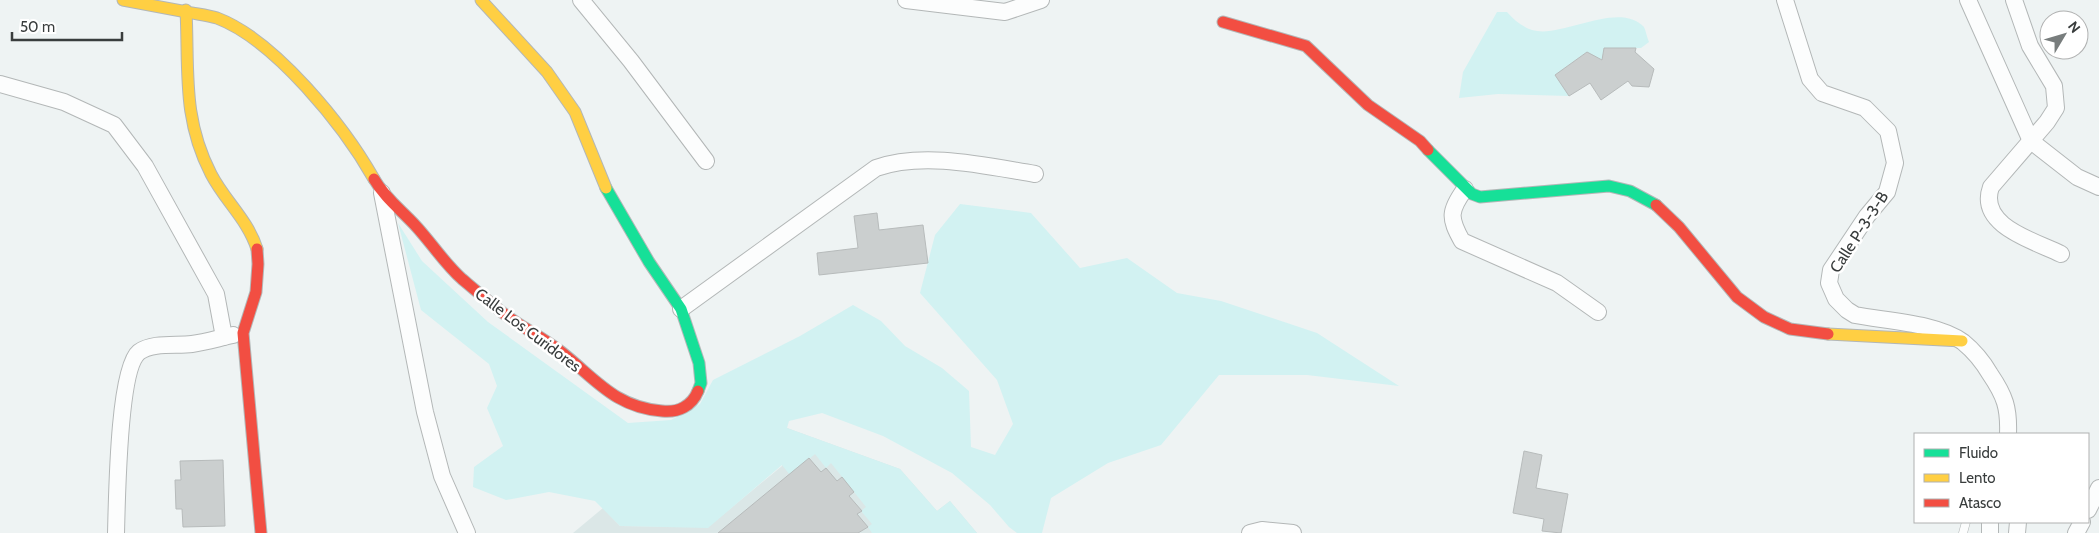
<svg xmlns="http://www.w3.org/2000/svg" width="2099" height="533" font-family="Cabin,sans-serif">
<rect width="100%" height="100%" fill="#eef3f3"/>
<!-- built -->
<path fill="#dbe7e7" d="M787,428L900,469L937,511L950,501L977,533H573L603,508L620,526L708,527L782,466Z"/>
<!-- green -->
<g fill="#d2f2f2">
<path d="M1497,12H1507C1514,20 1521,26 1532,30C1562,39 1618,0 1644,27C1646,31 1647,38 1649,42L1641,48H1604L1602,60L1587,52L1555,75L1569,96L1498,94L1459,98L1463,72Z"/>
<path d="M960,204L1031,213L1080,268L1127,258L1177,293L1221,301L1317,333L1399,386L1307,375H1219L1161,445L1108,463L1051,498L1042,533H1017L1009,527L990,505L952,473L883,436L822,413L789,421L787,428L900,469L937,511L950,501L977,533H872L868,527L872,524L861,511L866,507L831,463L826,468L815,454L790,475L782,465L708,528L620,526L595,501L549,492L506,500L473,487L474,467L503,446L487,408L497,386L489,364L421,310L398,223L422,261L488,322L628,423L671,420L700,404L713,380L800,336L853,305L881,321L905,346L942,368L969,391L971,447L995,455L1013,424L997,380L920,293L935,235Z"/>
</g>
<!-- building -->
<g fill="#cbcfcf" stroke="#b7bbbb">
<path d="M1604,48H1636L1635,52L1654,69L1649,87L1632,86L1628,81L1601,100L1590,83L1569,96L1555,75L1587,52L1602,60Z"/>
<path d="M877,213L879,230L923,225L928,263L819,275L817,253L858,248L854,216Z"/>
<path d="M1524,451L1542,455L1536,488L1568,494L1561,533L1542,531L1544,519L1513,513Z"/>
<path d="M809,458L821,472L826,468L837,481L842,477L854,492L849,496L862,511L857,514L868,527L858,533H718Z"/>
<path d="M223,460L225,526L183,527L182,509H176L175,480H181L180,461Z"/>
</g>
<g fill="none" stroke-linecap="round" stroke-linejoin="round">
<!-- lane casing -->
<g stroke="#b3b7b7" stroke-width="9">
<path id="lane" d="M1963,533L1966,522"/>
</g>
<!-- street casing -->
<g stroke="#b3b7b7" stroke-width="18">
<g id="street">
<path d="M581,0L631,61L706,161"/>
<path d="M906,0L1005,12L1041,0"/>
<path d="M1785,0L1810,79L1822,93L1865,108L1888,131L1895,163L1887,192L1867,216L1831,270L1829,283L1836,299L1847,310L1855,315C1886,321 1938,323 1963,342C1974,351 1983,362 1990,374C2005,396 2009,408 2008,434"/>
<path d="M1968,0L2031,141L2077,177L2099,187"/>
<path d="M2014,0L2030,46L2054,86L2056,108L2047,122L1991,187C1977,226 2035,241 2061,254"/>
<path d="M0,84L64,102L114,125L145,166L216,294L224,337"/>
<path d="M1465,189C1449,211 1449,218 1462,241L1557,283L1598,312"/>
<path d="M382,193L425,412L442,476L467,533"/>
<path d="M681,309L876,168C924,151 986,166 1035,174"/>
<path d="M2088,510L2099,488"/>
<path d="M1990,522V533"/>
<path d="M116,533C117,502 118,369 139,352C153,342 176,346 192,344C206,342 219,338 233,335"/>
<path d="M1250,533L1262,530L1293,533"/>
<path d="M2017,533L2018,522"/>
<path d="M2076,533L2082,522"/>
</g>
</g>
<!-- fast casing -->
<g stroke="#b3b7b7" stroke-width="13">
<g id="fast">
<path d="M1428,150L1472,194L1480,197L1609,186L1630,191L1656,205"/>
<path d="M606,188L649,262L681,309L699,363L701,383L698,391"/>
</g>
</g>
<!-- slow casing -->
<g stroke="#b3b7b7" stroke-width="13">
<g id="slow">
<path d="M123,0C144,4 165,8 187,12C196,14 207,15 217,18C275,40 344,126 374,179"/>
<path d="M481,0L547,72L575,112L606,188"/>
<path d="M186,10C189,70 182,118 211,174C225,201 248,220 257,249"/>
<path d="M1828,334L1962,341"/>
</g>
</g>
<!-- jam casing -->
<g stroke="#b3b7b7" stroke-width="13">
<g id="jam">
<path d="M1223,22L1306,46L1368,105L1420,141L1428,150"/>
<path d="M374,179C385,198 400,209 414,224C431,242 444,263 462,279C475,290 489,302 503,313C521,327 542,337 560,351C595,378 614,407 662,411C678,413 692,406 698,391"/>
<path d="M1656,205L1679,227L1737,297L1764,317L1790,329L1828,334"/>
<path d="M257,249L258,264L256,292L243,333L261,533"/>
</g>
</g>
<!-- lane -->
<use href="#lane" stroke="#fcfdfd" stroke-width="8"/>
<!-- street -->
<use href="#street" stroke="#fcfdfd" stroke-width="16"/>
<!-- fast -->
<use href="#fast" stroke="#16e098" stroke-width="11"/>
<!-- slow -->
<use href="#slow" stroke="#ffcf43" stroke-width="11"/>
<!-- jam -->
<use href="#jam" stroke="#f24e42" stroke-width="11"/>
</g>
<g text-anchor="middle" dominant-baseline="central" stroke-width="5" stroke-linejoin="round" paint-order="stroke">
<!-- street labels -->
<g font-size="16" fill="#393d3d" stroke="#fff">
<text transform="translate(1859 232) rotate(-57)">Calle P-3-3-B</text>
<text transform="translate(528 330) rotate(37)">Calle Los Curidores</text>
</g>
</g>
<!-- legend -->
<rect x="1914" y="433" width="175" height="90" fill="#ffffff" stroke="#b0b1b1"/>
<rect x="1924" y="449" width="25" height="8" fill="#16e098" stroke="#b0b1b1"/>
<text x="1959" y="458" font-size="15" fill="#393d3d">Fluido</text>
<rect x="1924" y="474" width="25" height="8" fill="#ffcf43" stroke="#b0b1b1"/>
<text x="1959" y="483" font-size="15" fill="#393d3d">Lento</text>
<rect x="1924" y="499" width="25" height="8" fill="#f24e42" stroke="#b0b1b1"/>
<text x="1959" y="508" font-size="15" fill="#393d3d">Atasco</text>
<!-- north arrow -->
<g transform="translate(2064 35) rotate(52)"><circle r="24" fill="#ffffff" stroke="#b0b1b1"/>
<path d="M0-4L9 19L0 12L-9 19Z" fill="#787d7d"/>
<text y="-8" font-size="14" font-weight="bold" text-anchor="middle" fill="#393d3d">N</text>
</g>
<!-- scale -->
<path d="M12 32v8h110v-8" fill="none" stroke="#393d3d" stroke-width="2.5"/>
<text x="20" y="32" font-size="15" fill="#393d3d" stroke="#ffffff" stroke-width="4" paint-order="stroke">50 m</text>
</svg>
